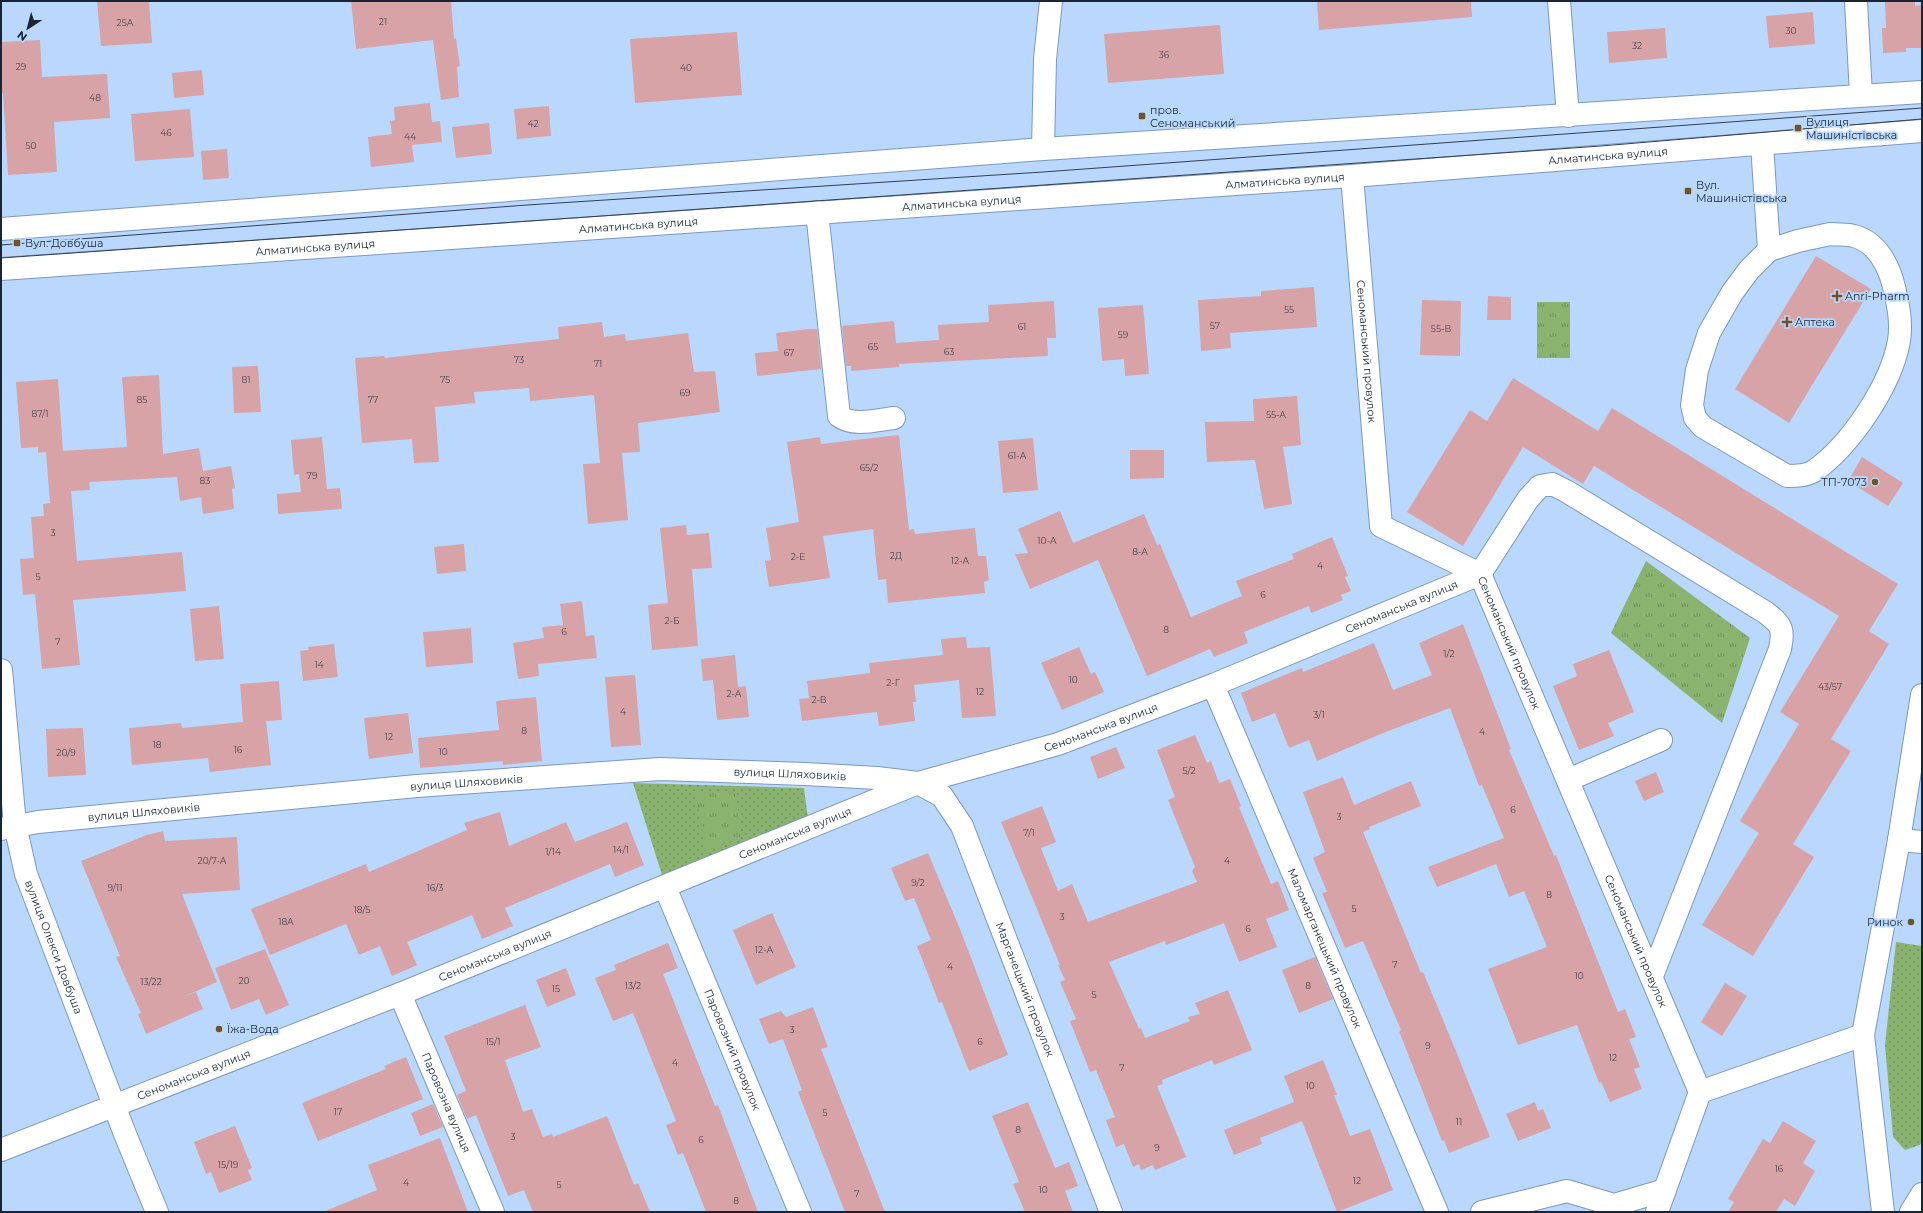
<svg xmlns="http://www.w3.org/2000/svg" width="1923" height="1213" font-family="Montserrat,sans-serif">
<defs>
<pattern id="grass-dots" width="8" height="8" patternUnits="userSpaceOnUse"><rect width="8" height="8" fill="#89b36e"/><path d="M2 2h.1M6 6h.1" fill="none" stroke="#6f915b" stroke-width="1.8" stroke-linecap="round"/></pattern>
<pattern id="park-tufts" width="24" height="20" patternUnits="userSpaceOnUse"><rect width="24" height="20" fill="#89b36e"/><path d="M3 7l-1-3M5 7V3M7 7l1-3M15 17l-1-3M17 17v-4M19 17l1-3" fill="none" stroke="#6f915b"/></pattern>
</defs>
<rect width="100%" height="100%" fill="#bad8fe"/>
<!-- grass -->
<g fill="url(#grass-dots)">
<path d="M633,783L804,788L808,819L662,875Z"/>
<path d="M1896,942L1922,946V1141L1920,1145L1905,1150L1893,1137L1885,1045Z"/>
</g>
<!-- park -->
<g fill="url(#park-tufts)">
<rect x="1537" y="302" width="33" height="56"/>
<path d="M1646,561L1750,638L1722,723L1611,633Z"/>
<path d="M695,791L736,794L741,837L706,852Z"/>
</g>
<!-- building -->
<g fill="#d7a3a6">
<path d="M97,1H149L152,43L101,46Z"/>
<path d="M351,1H451L454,39L456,38L460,66L457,67L459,97L441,100L433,40L356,49Z"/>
<path d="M1317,1H1471L1472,17L1319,30Z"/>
<path d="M1885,1H1915V6L1922,5V48H1906V52L1883,53L1882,28H1886Z"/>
<path d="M1813,12L1815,44L1769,48L1766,16Z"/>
<path d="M1220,25L1224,74L1108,83L1104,34Z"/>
<path d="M1665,28L1667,58L1609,63L1607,32Z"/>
<path d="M737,32L742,95L635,103L630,39Z"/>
<path d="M40,40L42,77L107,74L110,118L54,122L57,172L8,175L3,93H1V42Z"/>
<path d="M202,70L204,95L174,98L172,73Z"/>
<path d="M430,103L432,122L440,121L442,142L412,145L414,162L371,167L368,137L392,134L390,121L395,120L394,107Z"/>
<path d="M549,106L551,136L517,139L514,109Z"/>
<path d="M190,109L194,157L135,161L131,114Z"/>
<path d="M489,123L492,154L456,158L452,127Z"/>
<path d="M227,149L229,178L203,180L201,151Z"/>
<path d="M1816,256L1871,289L1789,423L1735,389Z"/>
<path d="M1314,287L1317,327L1230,333L1231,348L1201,351L1198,300L1261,296V291Z"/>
<path d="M1488,296L1511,297V320H1487Z"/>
<path d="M1422,300L1461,301L1460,356L1420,355Z"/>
<path d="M1054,301L1056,338H1047L1048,356L899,364V367L851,371V366H846L842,326L894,321L896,343L939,340L938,325L989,322L988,305Z"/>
<path d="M1143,305L1149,374L1125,376L1124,359L1102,361L1098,308Z"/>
<path d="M602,322L604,337L625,334L626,341L688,333L694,372L715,371L720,412L638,423L640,452L622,453L628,520L588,524L583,464L600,463L594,395L530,401L529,388L474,392L475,403L435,407L439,462L414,463L412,439L362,443L355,358L384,356L385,358L559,339L558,327Z"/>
<path d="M809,329H817L821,369L757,376L755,353L778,351L776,333Z"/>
<path d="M258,366L261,412L234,413L232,367Z"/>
<path d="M159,375L163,454L199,448L203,471L231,466L235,488L232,489L234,509L203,514L201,497L180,501L177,477L89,482L90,490L71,491L77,561L182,552L186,591L73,600L80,665L42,669L35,594L23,595L20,559L34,558L31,517L44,516L43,504L50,503L46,452L38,453V447L21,448L16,382L58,379L63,451H61L127,447L122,377Z"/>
<path d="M1513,378L1598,431L1612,408L1898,584L1869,631L1889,644L1831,739L1851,751L1793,844L1814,857L1753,956L1702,925L1759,833L1740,821L1799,724L1780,712L1839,616L1594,466L1583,484L1523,447L1463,546L1407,512L1470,410L1487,421Z"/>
<path d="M1297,396L1301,445L1283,447L1292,504L1264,509L1255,460L1207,462L1205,422L1254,421L1253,399Z"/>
<path d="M899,435L909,530L914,529L915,534L975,528L978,556H986L989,580L984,582L985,593L888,603L886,579L878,580L873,529L823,536L830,578L769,587L765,561L771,560L766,528L799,522L787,442L820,437L821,444Z"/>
<path d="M322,437L327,489L340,488L342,509L278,514L277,494L301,492L299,474L294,475L291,440Z"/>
<path d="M1033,438L1038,490L1003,493L998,441Z"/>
<path d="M1130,450H1164V478L1130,479Z"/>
<path d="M1862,457L1903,483L1888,506L1848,481Z"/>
<path d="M1060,511L1073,543L1144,514L1157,545L1160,544L1191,617L1242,596L1236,581L1294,559L1292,554L1332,537L1348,576L1345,577L1351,591L1341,595L1343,600L1311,613L1309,606L1244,632L1248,643L1214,657L1210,649L1147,676L1098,560L1030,589L1015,554L1028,553L1018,529Z"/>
<path d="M686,525L687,535L709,533L712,568L692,569L698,646L652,650L648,605L668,603L660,528Z"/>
<path d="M464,544L466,571L437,574L434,547Z"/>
<path d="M582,601L586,636L594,635L597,658L538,664L539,676L518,679L513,643L544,638L542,627L563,625L560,604Z"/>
<path d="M219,606L224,659L195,661L190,609Z"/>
<path d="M1463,624L1511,749L1509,750L1554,856L1556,855L1618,1012L1625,1009L1636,1037L1629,1039L1640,1067L1634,1069L1642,1089L1610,1102L1601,1082L1599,1083L1577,1025L1518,1045L1488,969L1547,947L1524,891L1509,897L1496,864L1437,887L1428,867L1504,838L1482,785L1479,786L1450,708L1388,731L1317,761L1309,740L1289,748L1275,713L1252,722L1241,693L1302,668L1303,672L1374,643L1393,690L1432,675L1419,643Z"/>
<path d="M471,628L473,663L426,667L423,632Z"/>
<path d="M966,637L967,648L990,647L996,716L962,718L959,680L914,685L916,702H913L915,721L879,726L877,712L802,721L799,699L809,698L807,681L870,673L869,663L943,655L941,639Z"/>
<path d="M334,644L338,677L303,681L300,651L309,650L308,647Z"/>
<path d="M1079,647L1091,674L1095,672L1104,692L1062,710L1041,663Z"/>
<path d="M1609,650L1634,712L1608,723L1614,736L1579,750L1553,686L1577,676L1573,664Z"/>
<path d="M735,655L738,687L746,686L749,717L717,720L713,680L703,681L701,659Z"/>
<path d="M635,675L641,745L611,747L605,677Z"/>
<path d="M279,681L282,720L266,721L271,765L210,772L208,758L132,765L129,728L181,723L182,728L243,722L240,684Z"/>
<path d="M536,697L542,761L503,765V761L420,768L418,738L499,730L496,701Z"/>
<path d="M408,713L413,753L369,759L364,718Z"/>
<path d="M83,728L86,775L48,777L46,729Z"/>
<path d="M1195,735L1207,763L1211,761L1219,783L1230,779L1241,806L1239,807L1271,884L1278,881L1289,910L1266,919L1277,947L1239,962L1224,923L1166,945L1165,941L1109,962L1139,1029L1141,1028L1145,1038L1190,1021L1188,1017L1200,1014L1195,1003L1228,990L1252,1050L1214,1065L1212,1060L1162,1080L1163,1084L1157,1086L1186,1157L1155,1170L1153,1165L1141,1170L1139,1164L1133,1167L1124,1144L1116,1147L1106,1120L1115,1117L1096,1070L1090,1072L1070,1021L1076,1019L1060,982L1065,980L1058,965H1060L1001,822L1042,806L1056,842L1041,848L1058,891L1072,884L1088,922L1197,882L1192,871L1195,867L1168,800L1175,797L1157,750Z"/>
<path d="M1116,747L1125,768L1098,779L1090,757Z"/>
<path d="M1656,772L1664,792L1644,801L1635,781Z"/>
<path d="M1343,777L1354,805L1411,781L1421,806L1369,827L1370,829L1363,832L1421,973L1423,972L1456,1051L1490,1137L1449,1153L1444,1140L1442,1141L1399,1031L1401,1030L1363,941L1345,948L1322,893L1327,892L1313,858L1325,852L1303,792Z"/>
<path d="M500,812L509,846L566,822L575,842L627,822L644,865L615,877L610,864L505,908L513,926L482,939L472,915L407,942L417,965L392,976L380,946L359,955L346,924L270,955L251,909L366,864L369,872L467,830L464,823Z"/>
<path d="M163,831L165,841L237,837L240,890L182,894L217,982L183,997L196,992L203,1009L146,1034L138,1014L141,1013L116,957L120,956L81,861L147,835Z"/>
<path d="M928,853L960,929L1008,1055L969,1071L942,1002L939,1003L917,946L931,940L914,898L905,901L891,868Z"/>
<path d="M772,913L796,967L756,985L733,930Z"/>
<path d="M668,943L678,968L663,974L715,1106L718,1105L758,1212H706L683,1153L678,1155L666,1125L676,1121L633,1013L613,1021L595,978L616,970L614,965Z"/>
<path d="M265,949L289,1005L266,1015L259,999L231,1010L215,968Z"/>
<path d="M1315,957L1333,999L1299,1013L1282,970Z"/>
<path d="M566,968L576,995L547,1007L536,980Z"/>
<path d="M1725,983L1747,996L1722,1036L1701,1022Z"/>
<path d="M525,1005L541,1047L505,1060L523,1112L532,1109L543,1137L552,1134L553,1137L607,1116L634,1185L638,1183L650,1212H533L524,1190L508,1196L476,1115L467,1119L457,1095L466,1091L444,1036Z"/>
<path d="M813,1007L828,1047L821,1049L885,1212H845L798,1092L802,1090L783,1039L769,1044L759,1019L781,1011L786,1017Z"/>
<path d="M406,1057L423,1099L318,1141L302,1103L386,1069L384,1066Z"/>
<path d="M1323,1060L1337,1095H1334L1350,1136L1370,1129L1393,1190L1337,1212L1302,1121L1260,1138L1262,1144L1234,1155L1224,1130L1294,1102L1284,1076Z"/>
<path d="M1028,1102L1055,1168L1069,1162L1078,1186L1065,1191L1073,1212H1025L1013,1184L1019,1182L992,1116Z"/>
<path d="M1535,1102L1538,1111L1543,1109L1551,1128L1518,1141L1506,1114Z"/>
<path d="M433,1104L443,1127L420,1136L411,1113Z"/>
<path d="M1783,1121L1816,1141L1803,1163L1815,1171L1795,1206L1784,1199L1776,1212H1728L1734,1202L1728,1199L1763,1139L1770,1143Z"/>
<path d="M235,1126L252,1168L248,1170L252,1180L219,1193L211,1172L206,1174L194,1142Z"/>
<path d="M440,1138L468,1212H326L325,1211L377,1190L368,1165Z"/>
</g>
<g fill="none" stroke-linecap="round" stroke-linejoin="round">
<!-- minor casing -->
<g stroke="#7c98bc" stroke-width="24">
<g id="minor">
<path d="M1559,1L1568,116"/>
<path d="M1856,1L1861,95"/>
<path d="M1762,144L1769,250"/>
<path d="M1043,149L1045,59L1051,1"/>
<path id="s1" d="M1352,176L1381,526L1480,574L1700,1092"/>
<path d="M817,212L839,416C854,427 876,420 894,418"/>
<path d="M1,229L1043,149L1922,92"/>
<path d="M1830,234C1838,235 1847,234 1854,236C1877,242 1889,266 1894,287C1898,304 1902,322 1899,341C1891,385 1851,445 1814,471C1806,476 1796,476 1787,476L1703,427L1695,418L1692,405L1697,370L1709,333L1732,293L1749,270L1769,250L1798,241Z"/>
<path id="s2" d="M1,269L1352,176L1922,131"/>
<path id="s3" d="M1,670L15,825L26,874L125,1134L157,1212"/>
<path id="s4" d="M1213,685L1437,1212"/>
<path d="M1568,780L1661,740"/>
<path id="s5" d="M1,829L38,822L417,786L660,769L805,774L877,778L918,783L942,796L962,826L1111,1212"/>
<path d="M1899,840L1922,842"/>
<path id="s6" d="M665,887L800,1212"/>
<path id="s7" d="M400,994L493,1212"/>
<path id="s8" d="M1,1150L400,994L918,783L1058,744L1213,685L1480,574L1528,499L1540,486L1552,484L1566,491L1765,612C1782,625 1784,628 1780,649L1652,976"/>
<path d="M1482,1212L1567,1191L1614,1205L1665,1190"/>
<path d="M1657,1212L1700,1092L1863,1035"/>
<path d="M1883,1212L1863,1035L1899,840L1922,695"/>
<path d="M1911,1212L1922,1194"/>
</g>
</g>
<!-- minor -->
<use href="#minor" stroke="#fff" stroke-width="22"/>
<!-- tram -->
<g stroke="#323f51" stroke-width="1">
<path d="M1,245L527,205L1043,172L1922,108"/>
<path d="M1,258L1601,146L1922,119"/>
</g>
</g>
<!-- markers -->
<g fill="#715327" stroke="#bad8fe" stroke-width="1.5">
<rect x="1138" y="112" width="8" height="8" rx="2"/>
<rect x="1794" y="124" width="8" height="8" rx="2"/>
<rect x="1684" y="187" width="8" height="8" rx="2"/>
<rect x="13" y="239" width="8" height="8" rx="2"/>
<path d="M1835 290h4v4h4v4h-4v4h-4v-4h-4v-4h4z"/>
<path d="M1785 316h4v4h4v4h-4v4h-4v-4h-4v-4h4z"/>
<circle cx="1875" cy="482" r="4"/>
<circle cx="1911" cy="922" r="4"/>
<circle cx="219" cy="1029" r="4"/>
</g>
<g text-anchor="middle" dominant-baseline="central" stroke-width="3.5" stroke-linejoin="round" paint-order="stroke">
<!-- number labels -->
<g font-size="9" fill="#494450">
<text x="383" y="21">21</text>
<text x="125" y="22">25А</text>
<text x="1791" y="30">30</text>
<text x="1637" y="45">32</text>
<text x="1164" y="54">36</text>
<text x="21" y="66">29</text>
<text x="686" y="67">40</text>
<text x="95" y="97">48</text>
<text x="533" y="123">42</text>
<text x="166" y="132">46</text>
<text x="410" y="136">44</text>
<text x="31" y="145">50</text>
<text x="1289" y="309">55</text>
<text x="1215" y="325">57</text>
<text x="1022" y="326">61</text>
<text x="1441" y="328">55-В</text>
<text x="1123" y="334">59</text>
<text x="873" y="346">65</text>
<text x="949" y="351">63</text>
<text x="789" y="352">67</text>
<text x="519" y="359">73</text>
<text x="598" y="363">71</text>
<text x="246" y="379">81</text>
<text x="445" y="379">75</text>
<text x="685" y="392">69</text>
<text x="142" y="399">85</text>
<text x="373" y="399">77</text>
<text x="40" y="413">87/1</text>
<text x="1276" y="414">55-А</text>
<text x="1017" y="455">61-А</text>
<text x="869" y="467">65/2</text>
<text x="312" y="475">79</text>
<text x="205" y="480">83</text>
<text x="53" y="532">3</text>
<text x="1047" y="540">10-А</text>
<text x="1140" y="551">8-А</text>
<text x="896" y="555">2Д</text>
<text x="798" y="556">2-Е</text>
<text x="960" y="560">12-А</text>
<text x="1320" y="565">4</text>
<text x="38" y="576">5</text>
<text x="1263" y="594">6</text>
<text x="672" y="620">2-Б</text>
<text x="1166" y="629">8</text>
<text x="564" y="631">6</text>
<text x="58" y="641">7</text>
<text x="1449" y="653">1/2</text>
<text x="319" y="664">14</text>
<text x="1073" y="679">10</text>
<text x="893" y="682">2-Г</text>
<text x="1830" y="686">43/57</text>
<text x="980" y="691">12</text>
<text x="734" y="693">2-А</text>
<text x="819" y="699">2-В</text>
<text x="623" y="711">4</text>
<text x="1319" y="714">3/1</text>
<text x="524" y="730">8</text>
<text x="1482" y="731">4</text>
<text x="389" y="736">12</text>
<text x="157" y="744">18</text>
<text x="238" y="749">16</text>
<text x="443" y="751">10</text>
<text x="66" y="752">20/9</text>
<text x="1189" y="770">5/2</text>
<text x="1513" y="809">6</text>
<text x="1339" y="816">3</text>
<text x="1029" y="832">7/1</text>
<text x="621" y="849">14/1</text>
<text x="553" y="851">1/14</text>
<text x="212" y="860">20/7-А</text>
<text x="1227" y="860">4</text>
<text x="918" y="882">9/2</text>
<text x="115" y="887">9/11</text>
<text x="435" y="887">16/3</text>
<text x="1549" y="894">8</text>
<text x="1354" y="908">5</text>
<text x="362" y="909">18/5</text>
<text x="1062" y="916">3</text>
<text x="286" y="921">18А</text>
<text x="1248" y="928">6</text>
<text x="764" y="949">12-А</text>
<text x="1395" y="964">7</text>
<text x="950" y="966">4</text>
<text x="1579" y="975">10</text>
<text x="244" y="980">20</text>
<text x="151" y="981">13/22</text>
<text x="633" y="985">13/2</text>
<text x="1308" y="985">8</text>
<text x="556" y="988">15</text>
<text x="1094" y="994">5</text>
<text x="792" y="1029">3</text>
<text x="493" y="1041">15/1</text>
<text x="980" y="1041">6</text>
<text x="1428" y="1045">9</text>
<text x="1613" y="1057">12</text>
<text x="675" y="1062">4</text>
<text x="1122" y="1067">7</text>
<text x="1310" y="1085">10</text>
<text x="338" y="1111">17</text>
<text x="825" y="1112">5</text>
<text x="1459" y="1121">11</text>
<text x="1018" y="1129">8</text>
<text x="513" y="1136">3</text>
<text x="701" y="1139">6</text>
<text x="1157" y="1147">9</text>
<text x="228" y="1164">15/19</text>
<text x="1779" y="1168">16</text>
<text x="1357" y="1180">12</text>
<text x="406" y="1182">4</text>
<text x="559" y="1184">5</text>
<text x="1043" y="1189">10</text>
<text x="857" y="1193">7</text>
<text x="736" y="1200">8</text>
</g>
<!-- poi labels -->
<g font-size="11" fill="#1a2533" stroke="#bad8fe" text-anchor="start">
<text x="1150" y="110">пров.<tspan x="1150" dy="13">Сеноманський</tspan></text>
<text x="1806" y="122">Вулиця<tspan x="1806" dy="13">Машиністівська</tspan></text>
<text x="1696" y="185">Вул.<tspan x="1696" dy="13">Машиністівська</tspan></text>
<text x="25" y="243">Вул. Довбуша</text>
<text x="1845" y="296">Anri-Pharm</text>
<text x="1795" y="322">Аптека</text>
<text x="1867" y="482" text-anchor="end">ТП-7073</text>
<text x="1903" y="922" text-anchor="end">Ринок</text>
<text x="227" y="1029">Їжа-Вода</text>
</g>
<!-- street labels -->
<g font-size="11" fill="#1a2533" stroke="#bad8fe">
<text stroke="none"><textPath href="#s2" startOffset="1611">Алматинська вулиця</textPath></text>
<text stroke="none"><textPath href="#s2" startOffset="1287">Алматинська вулиця</textPath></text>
<text stroke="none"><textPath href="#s2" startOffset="963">Алматинська вулиця</textPath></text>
<text stroke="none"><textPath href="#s2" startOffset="639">Алматинська вулиця</textPath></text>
<text stroke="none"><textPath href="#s2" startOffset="315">Алматинська вулиця</textPath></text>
<text stroke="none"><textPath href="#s1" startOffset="176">Сеноманський провулок</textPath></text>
<text stroke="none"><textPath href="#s8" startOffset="1503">Сеноманська вулиця</textPath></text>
<text stroke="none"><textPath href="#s1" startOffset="536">Сеноманський провулок</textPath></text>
<text stroke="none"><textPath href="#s8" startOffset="1179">Сеноманська вулиця</textPath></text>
<text stroke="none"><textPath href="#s5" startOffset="792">вулиця Шляховиків</textPath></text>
<text stroke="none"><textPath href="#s5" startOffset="468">вулиця Шляховиків</textPath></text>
<text stroke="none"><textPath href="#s5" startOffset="144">вулиця Шляховиків</textPath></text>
<text stroke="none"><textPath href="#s8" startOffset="855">Сеноманська вулиця</textPath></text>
<text stroke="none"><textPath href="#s1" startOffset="860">Сеноманський провулок</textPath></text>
<text stroke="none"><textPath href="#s3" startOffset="284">вулиця Олекси Довбуша</textPath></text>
<text stroke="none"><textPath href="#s4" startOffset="286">Маломарганецький провулок</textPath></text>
<text stroke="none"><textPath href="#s8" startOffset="531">Сеноманська вулиця</textPath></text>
<text stroke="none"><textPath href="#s5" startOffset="1159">Марганецький провулок</textPath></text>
<text stroke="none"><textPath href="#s6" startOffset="176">Паровозний провулок</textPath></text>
<text stroke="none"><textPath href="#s8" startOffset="207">Сеноманська вулиця</textPath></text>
<text stroke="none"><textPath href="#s7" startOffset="118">Паровозна вулиця</textPath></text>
</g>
</g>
<!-- border -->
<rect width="1923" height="1213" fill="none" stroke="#1a2533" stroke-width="4"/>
<!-- north arrow -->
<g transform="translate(28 28) rotate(216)" stroke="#bad8fe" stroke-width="3" paint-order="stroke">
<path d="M0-3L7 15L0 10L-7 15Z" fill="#1a2533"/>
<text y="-6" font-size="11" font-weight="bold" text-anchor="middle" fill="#1a2533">N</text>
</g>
</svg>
